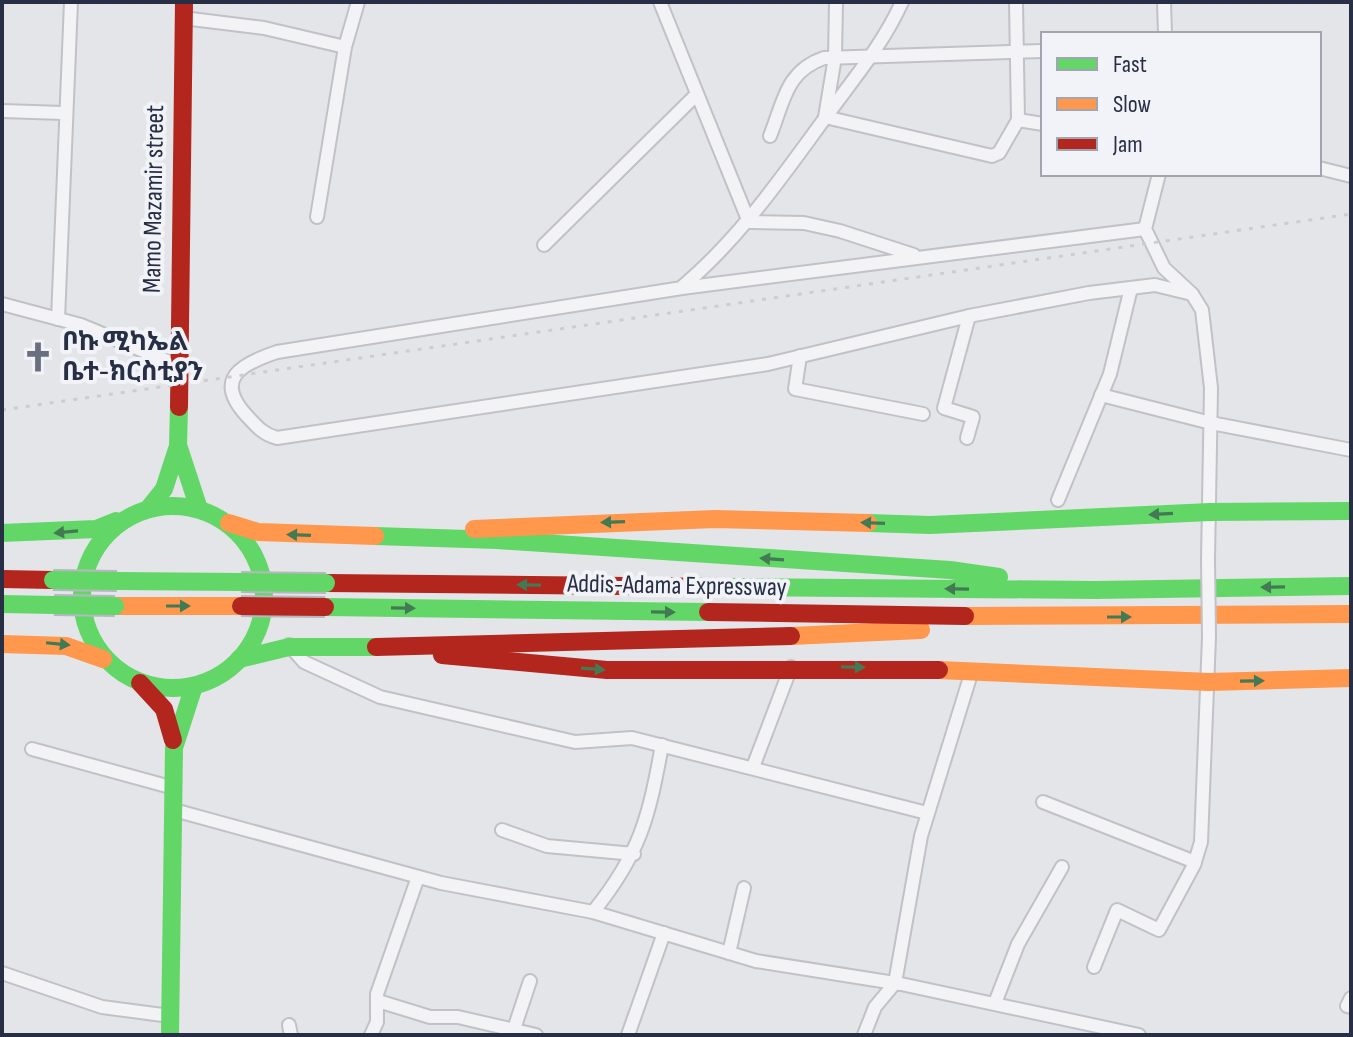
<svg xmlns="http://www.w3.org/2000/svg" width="1353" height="1037" font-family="'Sofia Sans Condensed','Noto Sans Ethiopic',sans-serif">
<rect width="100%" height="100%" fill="#e3e5e9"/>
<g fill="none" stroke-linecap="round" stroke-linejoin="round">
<!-- street casing -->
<g stroke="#c0c2c7" stroke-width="16">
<g id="street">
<path d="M660,2L749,222L804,223L840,231L914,255"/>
<path d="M836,2L835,57L825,117L992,156L999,153L1018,120L1016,2"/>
<path d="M1164,2L1165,34"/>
<path d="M183,18L264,28L345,47"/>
<path d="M2,111L63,113"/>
<path d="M1018,120L1043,124"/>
<path d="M770,136C784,101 786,71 824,58L1043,51"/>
<path d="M1319,168L1351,176"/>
<path d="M1159,174L1145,229L1164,268L1192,294L1202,310L1211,388L1208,560"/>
<path d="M317,217L345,47L358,2"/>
<path d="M1145,229L682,288L277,352C241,364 213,379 247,416C257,427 263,434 277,438L768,364L969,316L1089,293L1155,285L1192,294"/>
<path d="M544,245L697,94"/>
<path d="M683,286C742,236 783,175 828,114C855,77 883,44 902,2"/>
<path d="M2,304L81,325L177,365"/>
<path d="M58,319L71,2"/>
<path d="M800,356L795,389L923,414"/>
<path d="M1101,395L1211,423L1351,450"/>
<path d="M967,438L973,417L944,408L969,316"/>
<path d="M1058,500L1110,374L1131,288"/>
<path d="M289,645L304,662L380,697L575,742L632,738L927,813"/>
<path d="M32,749L174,788"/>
<path d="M753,767L791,667"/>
<path d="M1043,802L1195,862"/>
<path d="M174,810L441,883L593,912L756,961L901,984L1139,1035"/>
<path d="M502,830L547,846L634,854"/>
<path d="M593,912C640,854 649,817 662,745"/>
<path d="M729,953L744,888"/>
<path d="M1094,967L1117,910L1159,930L1194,865L1201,842L1209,637"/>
<path d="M2,973L102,1007L170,1016"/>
<path d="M1351,998L1347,1006L1351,1007"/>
<path d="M378,1001L430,1017H458L536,1035"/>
<path d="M995,1003L1018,944L1062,867"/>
<path d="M289,1025L291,1035"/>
<path d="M371,1035L377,1022V994L418,877"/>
<path d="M512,1035L530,981"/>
<path d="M628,1035L664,933"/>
<path d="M864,1035L875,1007L895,983L921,836L971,674"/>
</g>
</g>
<!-- street -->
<use href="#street" stroke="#f3f3f5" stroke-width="12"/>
<!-- fast -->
<g stroke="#63d668" stroke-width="18">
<path d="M179,407L178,445L199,509"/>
<circle cx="173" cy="597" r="91"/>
<path d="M148,509L164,489L177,449"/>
<path d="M868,523L930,525L1210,512L1351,511"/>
<path d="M2,533L96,529L116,521"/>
<path d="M375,536L497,540L950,570L999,577"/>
<path d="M117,581L241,582"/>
<path d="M719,587L1096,590L1351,586"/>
<path d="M2,604L54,605"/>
<path d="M325,607L708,612"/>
<path d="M239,659L289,647H376"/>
<path d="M170,1035L174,748L194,686"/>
</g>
<!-- slow -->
<g stroke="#ff974d" stroke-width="18">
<path d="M229,523L258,532L375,536"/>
<path d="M474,529L715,519L868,523"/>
<path d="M115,606H241"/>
<path d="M965,616L1351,614"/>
<path d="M791,636L921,630"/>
<path d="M2,644L66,646L103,659"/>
<path d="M939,670L1209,682L1351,678"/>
</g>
<!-- jam -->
<g stroke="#b3261e" stroke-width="18">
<path d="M179,407L184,2"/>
<path d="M2,579L53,580"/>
<path d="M326,583L719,587"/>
<path d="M708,612L965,616"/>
<path d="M376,647L791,636"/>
<path d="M442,655L607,670H939"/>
<path d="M140,683L164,709L173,740"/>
</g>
<!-- rail -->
<path stroke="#cccdd0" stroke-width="3" stroke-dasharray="4 8" stroke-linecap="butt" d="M2,410L1351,214"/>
<!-- street-bridge casing -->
<g stroke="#c0c2c7" stroke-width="16" stroke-linecap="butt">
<path id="street-bridge" d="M1208,560L1209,637"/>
</g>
<!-- fast-bridge casing -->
<g stroke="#b5b8be" stroke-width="22" stroke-linecap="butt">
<g id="fast-bridge">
<path d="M53,580L117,581"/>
<path d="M241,582L326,583"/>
<path d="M54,605L115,606"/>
</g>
</g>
<!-- jam-bridge casing -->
<g stroke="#b5b8be" stroke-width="22" stroke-linecap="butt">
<path id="jam-bridge" d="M241,606L325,607"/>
</g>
<!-- street-bridge -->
<use href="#street-bridge" stroke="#f3f3f5" stroke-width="12"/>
<!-- fast-bridge -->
<use href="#fast-bridge" stroke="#63d668" stroke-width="18"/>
<!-- jam-bridge -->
<use href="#jam-bridge" stroke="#b3261e" stroke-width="18"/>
</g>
<!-- one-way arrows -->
<defs><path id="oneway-solid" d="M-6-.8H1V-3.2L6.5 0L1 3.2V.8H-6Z" transform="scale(2)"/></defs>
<g fill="#437a54">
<use href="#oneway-solid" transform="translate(1161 514) rotate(177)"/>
<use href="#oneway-solid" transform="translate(613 522) rotate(178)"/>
<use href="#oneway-solid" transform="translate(873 523) rotate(-178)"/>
<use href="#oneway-solid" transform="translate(66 532) rotate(175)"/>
<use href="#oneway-solid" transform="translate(299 535) rotate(-178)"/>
<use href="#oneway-solid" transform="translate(772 559) rotate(-176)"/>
<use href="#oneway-solid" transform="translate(529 585) rotate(-179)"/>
<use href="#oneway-solid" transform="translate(1273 587) rotate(179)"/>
<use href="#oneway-solid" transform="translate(957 589) rotate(-179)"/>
<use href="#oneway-solid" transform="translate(178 606)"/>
<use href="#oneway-solid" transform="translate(403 608) rotate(1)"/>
<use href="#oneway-solid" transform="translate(663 612) rotate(1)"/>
<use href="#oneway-solid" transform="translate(1119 617)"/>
<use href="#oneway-solid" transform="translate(58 644) rotate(6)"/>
<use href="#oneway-solid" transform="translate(853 667) rotate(1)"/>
<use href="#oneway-solid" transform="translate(593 669) rotate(4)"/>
<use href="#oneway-solid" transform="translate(1252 681) rotate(-1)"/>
</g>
<!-- icons -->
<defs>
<g id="church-bare" transform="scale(2.4)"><path d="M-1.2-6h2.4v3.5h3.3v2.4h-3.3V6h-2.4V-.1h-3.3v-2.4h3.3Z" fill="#696f7e" stroke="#f1f3f8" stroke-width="2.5" paint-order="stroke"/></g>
</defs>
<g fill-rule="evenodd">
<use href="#church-bare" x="38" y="357"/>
</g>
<g text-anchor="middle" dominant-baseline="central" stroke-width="8" stroke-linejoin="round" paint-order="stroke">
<!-- street labels -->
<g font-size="26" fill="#282f44" stroke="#f1f3f8">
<text transform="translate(154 199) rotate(-89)">Mamo Mazamir street</text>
<text transform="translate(677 586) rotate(1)">Addis-Adama Expressway</text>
</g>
<!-- poi labels -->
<g font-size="26" font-weight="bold" fill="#282f44" stroke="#f1f3f8" text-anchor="start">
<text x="62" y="342">ቦኩ ሚካኤል<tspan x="62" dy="30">ቤተ-ክርስቲያን</tspan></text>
</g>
</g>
<!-- border -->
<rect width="1353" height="1037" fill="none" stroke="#282f44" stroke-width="8"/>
<!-- legend -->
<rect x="1041" y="32" width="280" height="144" fill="#f1f3f8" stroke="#a1a5b0" stroke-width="2"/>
<rect x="1057" y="58" width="40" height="12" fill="#63d668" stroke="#a1a5b0" stroke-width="2"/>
<text x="1113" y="72" font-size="24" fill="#282f44">Fast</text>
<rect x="1057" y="98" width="40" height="12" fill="#ff974d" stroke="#a1a5b0" stroke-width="2"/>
<text x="1113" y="112" font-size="24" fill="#282f44">Slow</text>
<rect x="1057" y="138" width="40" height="12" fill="#b3261e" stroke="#a1a5b0" stroke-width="2"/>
<text x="1113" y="152" font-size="24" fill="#282f44">Jam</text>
</svg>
